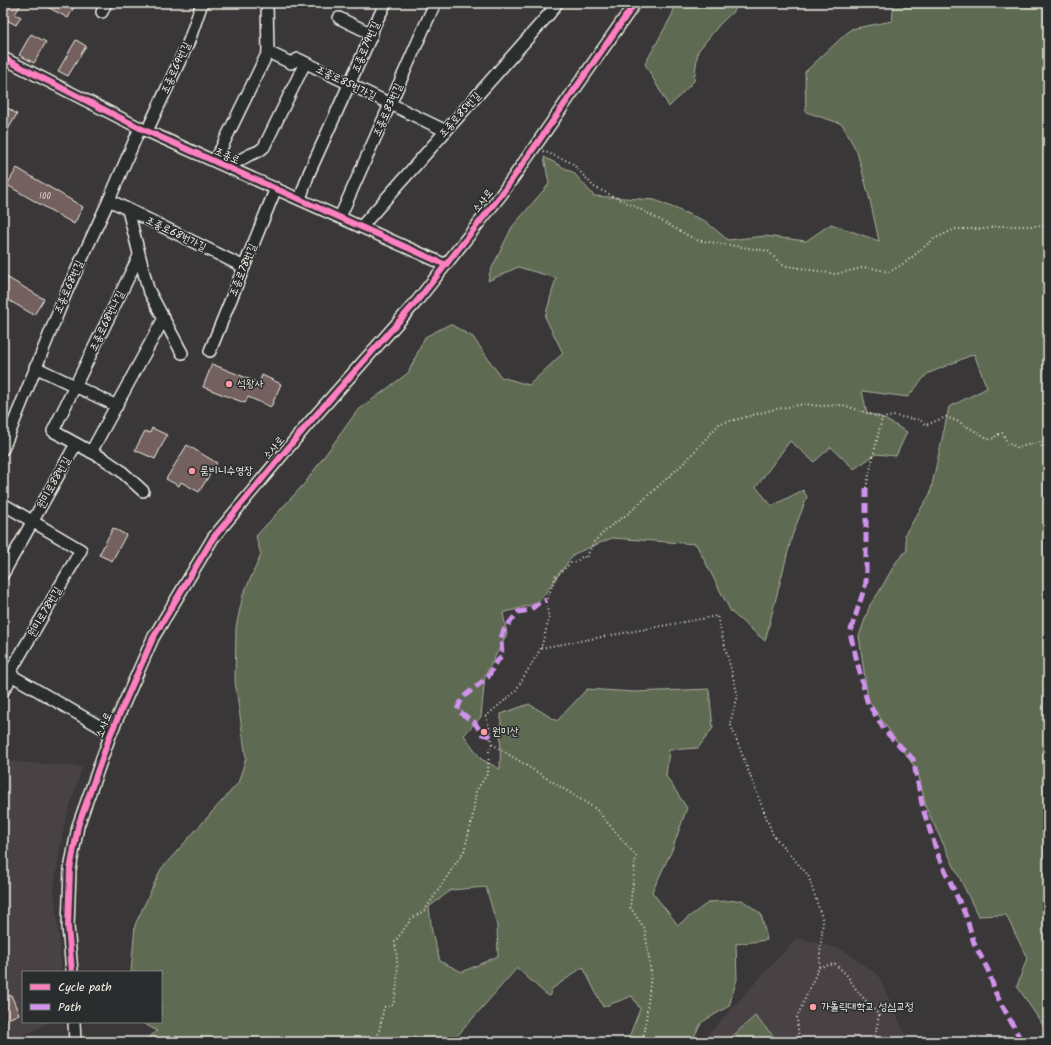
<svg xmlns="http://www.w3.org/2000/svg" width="1051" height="1045" font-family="Kalam,'Poor Story',sans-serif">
<rect width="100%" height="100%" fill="#393738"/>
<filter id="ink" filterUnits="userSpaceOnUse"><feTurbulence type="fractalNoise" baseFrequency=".025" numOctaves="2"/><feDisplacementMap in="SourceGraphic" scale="8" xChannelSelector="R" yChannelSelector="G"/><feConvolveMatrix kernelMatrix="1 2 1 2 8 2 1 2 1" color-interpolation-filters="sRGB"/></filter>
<g filter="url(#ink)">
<!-- built -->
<g fill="#4a4344">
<path d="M3,761L82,767L64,825L54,888L62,972H23V1022H48L47,1024L8,1042H3Z"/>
<path d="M797,938L841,949L878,975L909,1042H701Z"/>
</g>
<!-- green -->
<g fill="#5e6b52" stroke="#a9ae9d" fill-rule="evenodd">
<path d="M676,3H742L720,24L698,51L694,81L669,107L645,64L672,15Z"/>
<path d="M894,3H1048V1033L1017,986L1027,958L1006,915L978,916L926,808L918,772L868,700L859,636L870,605L879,592L896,562L907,550L905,534L930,494L949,407L987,388L974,354L927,374L908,397L862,391L867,413L881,417L907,432L896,456L876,454L854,469L831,447L814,462L790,441L756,487L772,506L803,490L807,497L792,536L765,641L731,612L696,544L612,538L574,554L538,603L503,613L507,634L485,676L481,717L464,735L481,759L500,769L501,714L529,704L557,721L587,689L634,692L709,689L713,728L698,748L669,750L666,776L687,808L672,850L652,892L678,925L709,902L742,900L761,914L767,940L736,944L737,979L729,1006L702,1022L691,1042H627L640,1009L632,996L603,1007L583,967L552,989L549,997L517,968L452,1042H143L157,1031L141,1022H161V972H131L135,925L161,869L238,783L246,758L235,681L236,627L243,595L261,555L256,536L305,483L357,411L408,373L425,337L450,324L473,337L501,377L529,385L563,353L545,317L556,278L518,267L488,281L490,272L512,227L549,184L544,157L574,173L594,196L655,200L705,221L728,240L765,236L806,241L831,224L879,241L870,200L857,152L842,124L806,112L805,72L851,29L892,21ZM486,887L497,926L498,956L462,972L440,961L432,932L429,907L451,890Z"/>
<path d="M755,1016L779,1042H726Z"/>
</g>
<!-- building -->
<g fill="#73605f" stroke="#f4f1e8">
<path d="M3,3H22L15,14L21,17L16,25L3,18Z"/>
<path d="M40,3H76L68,18Z"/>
<path d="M31,34L46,42L34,63L19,55Z"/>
<path d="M76,40L86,46L68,76L58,71Z"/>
<path d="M3,105L17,114L3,138Z"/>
<path d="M17,168L83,207L74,224L7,185Z"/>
<path d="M3,275L44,299L34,315L3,297Z"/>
<path d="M212,364L259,383L262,375L281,384L271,407L248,397L245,403L203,387Z"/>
<path d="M152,428L167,435L155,459L135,450L145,431L150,433Z"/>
<path d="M187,445L217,463L199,492L181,482L179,486L166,479Z"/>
<path d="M113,528L126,535L112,561L99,555Z"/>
<path d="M11,995L19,1014L3,1021V998Z"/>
</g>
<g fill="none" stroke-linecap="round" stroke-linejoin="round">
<!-- minor casing -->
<g stroke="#f4f1e8" stroke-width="14">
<g id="minor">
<path d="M102,12L106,3"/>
<path d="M339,18L372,34"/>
<path d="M268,52L291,63L298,59L446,131"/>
<path d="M3,58L140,128L446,265"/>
<path d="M147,131L189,41L202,3"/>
<path d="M215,161L268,52L267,3"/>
<path d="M228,167L249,155L259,151L264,147L305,63"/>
<path d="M300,199L309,173L372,34C373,22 382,15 385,3"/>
<path d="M109,200L244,267"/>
<path d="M128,210L148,289L182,353"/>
<path d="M340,217L435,3"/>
<path d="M361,227L550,13L557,3"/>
<path d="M139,256L53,431L104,459L120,470L143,491"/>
<path d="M210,351L276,188"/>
<path d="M35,367L117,406"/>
<path d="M3,449L66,293L109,200L140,128"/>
<path d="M91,452L164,318"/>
<path d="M3,504L81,550L9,674L8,683L3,691"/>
<path d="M3,574L76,444"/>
<path d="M4,671L111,733"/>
<path d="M72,972L68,926L70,870L78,826L111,733L153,638L213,538L308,424L417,301L501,195L635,3"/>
<path d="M74,1022L75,1042"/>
</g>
</g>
<!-- path -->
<g stroke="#f4f1e8" stroke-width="2" stroke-dasharray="1 3" stroke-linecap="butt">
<path d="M543,151L572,163L594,187L640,209L696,240L768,251L782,265L835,274L867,267L889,272L906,262L934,239L955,229H986L996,226H1048"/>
<path d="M1040,442L1048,461"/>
<path d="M866,488L882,418"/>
<path d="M541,648L717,616L738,696L730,723L773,835L808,875L823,921L819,967L797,1017L799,1042"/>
<path d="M492,744L491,734L486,716L515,692L541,648L549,619L546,601L556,576L571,563L577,561L583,556L586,558L594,542L608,528L629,513L687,460L720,423L739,419L771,410L804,404L821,406L843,405L882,418L895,416L920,420L926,425L946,417L959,422L989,439L995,438L996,435L1003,433L1008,445L1012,444L1016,448L1040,442L1048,438"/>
<path d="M492,744L596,809L636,856L630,907L645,929L651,974L645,1030L641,1042"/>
<path d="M819,967L835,964L846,974L858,992L879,1015L874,1042"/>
<path d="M380,1042L378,1036L384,1007L393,1005C399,985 398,962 395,942L411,919L425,910L464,851L472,821L476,791L488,773L489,750L492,744"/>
</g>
<!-- minor -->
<use href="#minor" stroke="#2a2d2e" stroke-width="11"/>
<!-- quiet -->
<g stroke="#d193ec" stroke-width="5" stroke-dasharray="10 5" stroke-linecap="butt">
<path d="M866,488V583L850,633L867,701L885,731L913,759L923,809L939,858L966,916L974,943L988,970L996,994L1022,1042"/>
<path d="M491,736L482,734L475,723L457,710L462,698L488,677L496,662L502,657L501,638L504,630L518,612L530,610L540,602L546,600"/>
</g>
<!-- cycleway casing -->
<g stroke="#2a2d2e" stroke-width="8">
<g id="cycleway">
<path d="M3,58L140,128L446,265"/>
<path d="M72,972L68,926L70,870L78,826L111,733L153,638L213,538L308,424L417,301L501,195L635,3"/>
</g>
</g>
<!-- cycleway -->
<use href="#cycleway" stroke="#ff80c0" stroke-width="6"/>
</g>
</g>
<!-- markers -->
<g fill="#ff9aa2" stroke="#2a2d2e" stroke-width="1.5">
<circle cx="229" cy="384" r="4"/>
<circle cx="192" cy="471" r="4"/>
<circle cx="484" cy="732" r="4"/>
<circle cx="813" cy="1007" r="4"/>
</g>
<g text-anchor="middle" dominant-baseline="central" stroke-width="3" stroke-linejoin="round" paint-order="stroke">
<!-- number labels -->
<g font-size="9" fill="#d4cdc6">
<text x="45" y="196">100</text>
</g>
<!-- street labels -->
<g font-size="11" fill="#f4f1e8" stroke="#2a2d2e">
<text transform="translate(366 47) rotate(-67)">조종로79번길</text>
<text transform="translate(176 68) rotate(-65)">조종로69번길</text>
<text transform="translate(346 83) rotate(26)">조종로85번가길</text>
<text transform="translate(388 110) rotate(-66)">조종로83번길</text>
<text transform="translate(460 115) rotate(-48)">조종로85번길</text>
<text transform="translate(227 156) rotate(24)">조종로</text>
<text transform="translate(483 201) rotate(-52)">소사로</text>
<text transform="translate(176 234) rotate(26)">조종로68번가길</text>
<text transform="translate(243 270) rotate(-68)">조종로78번길</text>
<text transform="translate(69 287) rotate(-66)">조종로68번길</text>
<text transform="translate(107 321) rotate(-64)">조종로68번나길</text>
<text transform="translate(274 448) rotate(-50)">소사로</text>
<text transform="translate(54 483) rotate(-61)">원미로88번길</text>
<text transform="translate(45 612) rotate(-60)">원미로78번길</text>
<text transform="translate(104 725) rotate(-68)">소사로</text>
</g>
<!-- poi labels -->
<g font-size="11" fill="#f4f1e8" stroke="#2a2d2e" text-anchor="start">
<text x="237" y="384">석왕사</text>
<text x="200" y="471">룸비니수영장</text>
<text x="492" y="732">원미산</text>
<text x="821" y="1007">가톨릭대학교 성심교정</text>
</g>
</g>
<!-- margin -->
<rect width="1051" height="1045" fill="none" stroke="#2a2d2e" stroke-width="16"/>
<rect x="8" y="8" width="1035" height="1029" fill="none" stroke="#f4f1e8" stroke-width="1.5" filter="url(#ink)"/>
<!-- legend -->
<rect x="22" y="971" width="140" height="52" fill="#2a2d2e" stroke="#7b7b78"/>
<rect x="30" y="984" width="20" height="6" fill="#ff80c0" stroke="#7b7b78"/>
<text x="58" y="991" font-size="12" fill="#f4f1e8">Cycle path</text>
<rect x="30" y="1004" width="20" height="6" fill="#d193ec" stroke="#7b7b78"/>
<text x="58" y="1011" font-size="12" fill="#f4f1e8">Path</text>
</svg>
